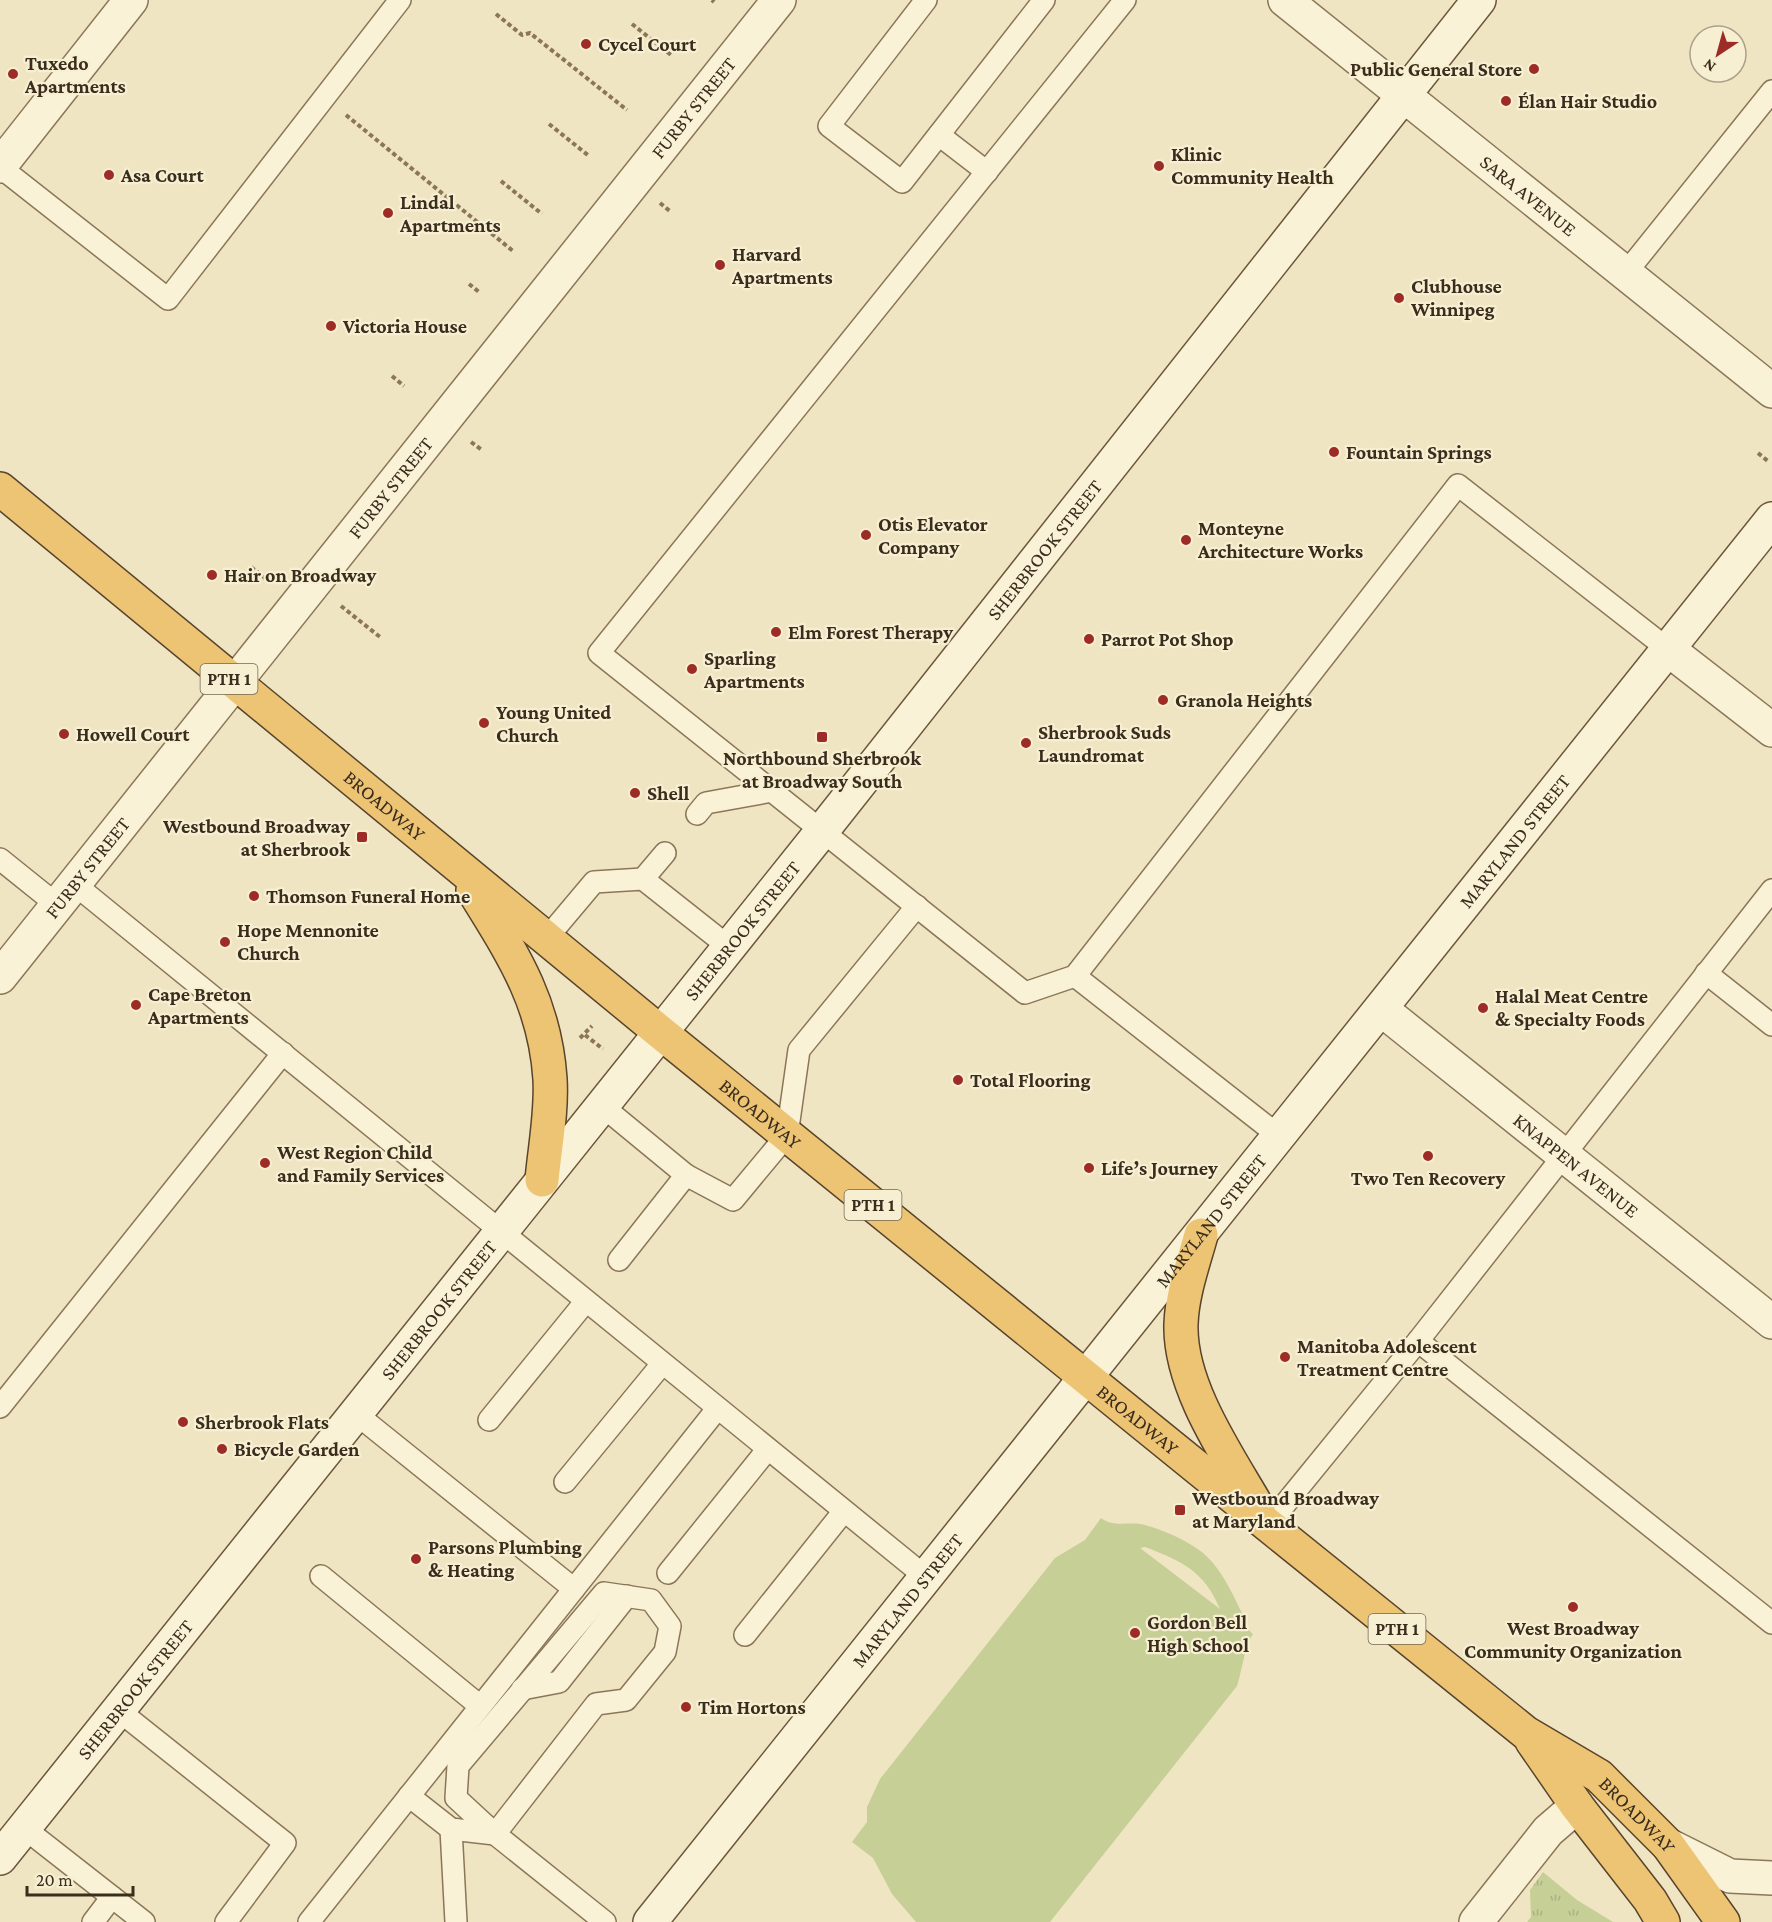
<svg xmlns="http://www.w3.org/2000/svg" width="1772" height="1922" font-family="'Crimson Pro',serif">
<defs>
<pattern id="park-tufts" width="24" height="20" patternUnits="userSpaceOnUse" patternTransform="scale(1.5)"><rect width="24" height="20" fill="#c5cf96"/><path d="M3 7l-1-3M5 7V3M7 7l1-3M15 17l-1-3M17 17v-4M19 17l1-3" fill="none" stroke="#aab281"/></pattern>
</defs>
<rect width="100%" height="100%" fill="#f0e5c2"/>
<!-- park -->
<path fill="url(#park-tufts)" d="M1543,1872L1577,1900L1613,1922H1527L1531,1917L1530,1890Z"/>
<!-- pitch -->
<path fill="#c5cf96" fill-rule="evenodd" d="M1101,1518C1114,1528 1129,1521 1145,1525C1163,1530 1184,1539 1199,1550C1218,1563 1231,1590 1241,1611C1245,1619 1246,1629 1253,1634C1245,1645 1242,1671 1237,1686L1050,1922H916L892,1894L873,1858L852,1842L867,1822V1807L880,1779L1055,1558L1085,1540ZM1145,1547C1182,1561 1204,1571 1220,1609L1140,1548Z"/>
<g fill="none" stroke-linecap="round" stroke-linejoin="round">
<!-- service casing -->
<g stroke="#8b7659" stroke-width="24">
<g id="service">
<path d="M926,0L829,126L902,182L1044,0"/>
<path d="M1125,0L599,653L1025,993L1075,976L1458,485L1669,650"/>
<path d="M939,135L987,172"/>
<path d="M0,167L168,299L400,0"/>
<path d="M1625,274L1772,91"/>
<path d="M697,814L706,803L772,791"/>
<path d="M0,859L56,904"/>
<path d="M643,879L665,853"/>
<path d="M73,883L927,1578"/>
<path d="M546,939L594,882L643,879L729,947"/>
<path d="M1706,973L1772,1025"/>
<path d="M1075,976L1279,1136"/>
<path d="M601,1105L686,1175"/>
<path d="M619,1260L686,1175L733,1200L787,1135L799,1050L917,906"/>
<path d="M1418,1341L1772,1623"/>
<path d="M0,1407L283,1053"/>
<path d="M355,1413L574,1589"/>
<path d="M489,1420L586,1301"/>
<path d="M565,1482L662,1364"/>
<path d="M1268,1525L1418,1341L1772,890"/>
<path d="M668,1573L767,1450"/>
<path d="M321,1576L480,1706"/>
<path d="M745,1635L844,1511"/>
<path d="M522,1689L559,1682L627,1596"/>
<path d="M118,1710L285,1843L226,1922"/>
<path d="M409,1796L451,1829L495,1834"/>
<path d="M24,1828L144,1922"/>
<path d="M451,1829L456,1922"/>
<path d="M495,1834L456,1798L458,1766L604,1593L651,1600L670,1626L665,1652L626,1700L596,1704L495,1834L605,1922"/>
<path d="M93,1922L112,1897"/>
<path d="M309,1922L717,1409"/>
</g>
</g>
<!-- minor casing -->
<g stroke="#8b7659" stroke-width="36">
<g id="minor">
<path id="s1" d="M1285,0L1772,391"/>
<path d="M0,166L131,0"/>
<path d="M1669,650L1772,730"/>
<path id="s2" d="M0,977L779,0"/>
<path id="s3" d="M1381,1009L1772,1322"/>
<path d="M1668,1845L1730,1876L1772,1878"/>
<path d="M1476,1922L1548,1831L1577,1806"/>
</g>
</g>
<!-- secondary casing -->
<g stroke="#6d573c" stroke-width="36">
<g id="secondary">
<path id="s4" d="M0,1858L822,831L1479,0"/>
<path id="s5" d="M650,1922L1772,519"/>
</g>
</g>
<!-- trunk casing -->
<g stroke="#58442d" stroke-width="36">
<g id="trunk">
<path id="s6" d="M0,489L660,1032L1268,1525L1526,1733L1599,1776L1668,1845L1723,1922"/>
<path d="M473,890C512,953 545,1002 550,1079C552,1112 545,1147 542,1180"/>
<path d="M1201,1235C1193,1264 1182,1294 1181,1324C1179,1386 1228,1456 1258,1508"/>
<path d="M1532,1741L1577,1806L1650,1900L1663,1922"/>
</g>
</g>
<!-- path -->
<g stroke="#8b7659" stroke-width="4" stroke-dasharray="4.5 3" stroke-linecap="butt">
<path d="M712,0L714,2"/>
<path d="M496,14L522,35L530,33L627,110"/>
<path d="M632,24L671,55"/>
<path d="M346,115L513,251"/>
<path d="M549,124L589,156"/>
<path d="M501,181L542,214"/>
<path d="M660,203L671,212"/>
<path d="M469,284L479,292"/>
<path d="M392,376L404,386"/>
<path d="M471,442L482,450"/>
<path d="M1758,453L1769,462"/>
<path d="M251,567L270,582"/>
<path d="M341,606L380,637"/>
<path d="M585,1035L603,1049"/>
<path d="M580,1038L592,1026"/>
</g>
<!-- service -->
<use href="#service" stroke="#faf2d6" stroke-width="21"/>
<!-- minor -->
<use href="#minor" stroke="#faf2d6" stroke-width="33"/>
<!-- secondary -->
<use href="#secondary" stroke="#faf2d6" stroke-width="33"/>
<!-- trunk -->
<use href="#trunk" stroke="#ecc474" stroke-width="33"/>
</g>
<!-- markers -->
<g fill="#9d2c26" stroke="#f7efd2" stroke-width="2">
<circle cx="586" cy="44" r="6"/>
<circle cx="1534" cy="69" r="6"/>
<circle cx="13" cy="74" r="6"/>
<circle cx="1506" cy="101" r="6"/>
<circle cx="1159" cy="166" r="6"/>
<circle cx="109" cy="175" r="6"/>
<circle cx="388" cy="213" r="6"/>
<circle cx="720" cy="265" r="6"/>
<circle cx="1399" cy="298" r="6"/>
<circle cx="331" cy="326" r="6"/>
<circle cx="1334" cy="452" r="6"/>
<circle cx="866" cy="535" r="6"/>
<circle cx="1186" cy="540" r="6"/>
<circle cx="212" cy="575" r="6"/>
<circle cx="776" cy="632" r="6"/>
<circle cx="1089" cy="639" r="6"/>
<circle cx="692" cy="669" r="6"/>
<circle cx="1163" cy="700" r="6"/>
<circle cx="484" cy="723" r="6"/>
<circle cx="64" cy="734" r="6"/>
<rect x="816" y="731" width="12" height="12" rx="3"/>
<circle cx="1026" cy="743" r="6"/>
<circle cx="635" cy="793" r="6"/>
<rect x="356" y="831" width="12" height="12" rx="3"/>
<circle cx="254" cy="896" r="6"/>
<circle cx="225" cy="942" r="6"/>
<circle cx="136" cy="1005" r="6"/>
<circle cx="1483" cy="1008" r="6"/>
<circle cx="958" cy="1080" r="6"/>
<circle cx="1428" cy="1156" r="6"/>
<circle cx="265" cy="1163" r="6"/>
<circle cx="1089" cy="1168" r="6"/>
<circle cx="1285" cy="1357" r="6"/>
<circle cx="183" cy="1422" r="6"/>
<circle cx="222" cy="1449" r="6"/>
<rect x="1174" y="1504" width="12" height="12" rx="3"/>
<circle cx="416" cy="1559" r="6"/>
<circle cx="1573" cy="1607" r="6"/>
<circle cx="1135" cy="1633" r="6"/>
<circle cx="686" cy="1707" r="6"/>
</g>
<g text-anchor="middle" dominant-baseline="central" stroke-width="4.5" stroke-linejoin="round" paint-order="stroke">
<!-- shield labels -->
<g fill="#f7efd2" stroke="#736753" stroke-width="1.5">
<rect x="200.5" y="664" width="57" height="30" rx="4.5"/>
<rect x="844.5" y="1190" width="57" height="30" rx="4.5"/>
<rect x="1368.5" y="1614" width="57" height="30" rx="4.5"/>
</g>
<g font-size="18" font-weight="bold" fill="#3a2d1d">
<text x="229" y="679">PTH 1</text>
<text x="873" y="1205">PTH 1</text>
<text x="1397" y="1629">PTH 1</text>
</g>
<!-- poi labels -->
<g font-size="20" font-weight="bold" fill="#3a2d1d" stroke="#f7efd2" text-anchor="start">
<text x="598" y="44">Cycel Court</text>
<text x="25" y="63">Tuxedo<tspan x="25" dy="23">Apartments</tspan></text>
<text x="1522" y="69" text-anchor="end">Public General Store</text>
<text x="1518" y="101">Élan Hair Studio</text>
<text x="1171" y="154">Klinic<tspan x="1171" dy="23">Community Health</tspan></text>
<text x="121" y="175">Asa Court</text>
<text x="400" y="202">Lindal<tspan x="400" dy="23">Apartments</tspan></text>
<text x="732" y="254">Harvard<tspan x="732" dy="23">Apartments</tspan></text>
<text x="1411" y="286">Clubhouse<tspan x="1411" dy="23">Winnipeg</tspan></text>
<text x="343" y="326">Victoria House</text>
<text x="1346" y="452">Fountain Springs</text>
<text x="878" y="524">Otis Elevator<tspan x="878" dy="23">Company</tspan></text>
<text x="1198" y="528">Monteyne<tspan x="1198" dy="23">Architecture Works</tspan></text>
<text x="224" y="575">Hair on Broadway</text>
<text x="788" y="632">Elm Forest Therapy</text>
<text x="1101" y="639">Parrot Pot Shop</text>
<text x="704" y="658">Sparling<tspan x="704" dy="23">Apartments</tspan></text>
<text x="1175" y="700">Granola Heights</text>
<text x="496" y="712">Young United<tspan x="496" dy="23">Church</tspan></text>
<text x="1038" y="732">Sherbrook Suds<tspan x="1038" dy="23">Laundromat</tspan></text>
<text x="76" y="734">Howell Court</text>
<text x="822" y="758" text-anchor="middle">Northbound Sherbrook<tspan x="822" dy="23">at Broadway South</tspan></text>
<text x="647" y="793">Shell</text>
<text x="350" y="826" text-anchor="end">Westbound Broadway<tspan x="350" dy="23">at Sherbrook</tspan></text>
<text x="266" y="896">Thomson Funeral Home</text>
<text x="237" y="930">Hope Mennonite<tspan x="237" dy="23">Church</tspan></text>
<text x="148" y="994">Cape Breton<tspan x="148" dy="23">Apartments</tspan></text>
<text x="1495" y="996">Halal Meat Centre<tspan x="1495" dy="23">&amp; Specialty Foods</tspan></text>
<text x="970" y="1080">Total Flooring</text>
<text x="277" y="1152">West Region Child<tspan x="277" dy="23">and Family Services</tspan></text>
<text x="1101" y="1168">Life’s Journey</text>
<text x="1428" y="1178" text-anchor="middle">Two Ten Recovery</text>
<text x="1297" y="1346">Manitoba Adolescent<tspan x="1297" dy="23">Treatment Centre</tspan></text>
<text x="195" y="1422">Sherbrook Flats</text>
<text x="234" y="1449">Bicycle Garden</text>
<text x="1192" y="1498">Westbound Broadway<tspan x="1192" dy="23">at Maryland</tspan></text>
<text x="428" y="1547">Parsons Plumbing<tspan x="428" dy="23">&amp; Heating</tspan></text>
<text x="1147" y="1622">Gordon Bell<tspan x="1147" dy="23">High School</tspan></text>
<text x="1573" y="1628" text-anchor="middle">West Broadway<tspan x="1573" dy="23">Community Organization</tspan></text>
<text x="698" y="1707">Tim Hortons</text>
</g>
<!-- street labels -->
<g font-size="20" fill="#3a2d1d" stroke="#f7efd2">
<text stroke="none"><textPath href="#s2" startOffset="1112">FURBY STREET</textPath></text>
<text stroke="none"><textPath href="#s1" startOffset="312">SARA AVENUE</textPath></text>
<text stroke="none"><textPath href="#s2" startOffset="626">FURBY STREET</textPath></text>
<text stroke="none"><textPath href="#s4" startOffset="1674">SHERBROOK STREET</textPath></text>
<text stroke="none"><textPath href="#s6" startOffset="498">BROADWAY</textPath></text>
<text stroke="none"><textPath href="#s5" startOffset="1384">MARYLAND STREET</textPath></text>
<text stroke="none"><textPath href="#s2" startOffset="140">FURBY STREET</textPath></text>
<text stroke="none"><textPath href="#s4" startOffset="1188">SHERBROOK STREET</textPath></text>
<text stroke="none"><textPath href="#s6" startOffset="984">BROADWAY</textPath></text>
<text stroke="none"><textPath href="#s3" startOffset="250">KNAPPEN AVENUE</textPath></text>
<text stroke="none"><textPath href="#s5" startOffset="898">MARYLAND STREET</textPath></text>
<text stroke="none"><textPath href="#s4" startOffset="702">SHERBROOK STREET</textPath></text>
<text stroke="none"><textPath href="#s6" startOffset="1470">BROADWAY</textPath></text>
<text stroke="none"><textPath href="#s5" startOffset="412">MARYLAND STREET</textPath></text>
<text stroke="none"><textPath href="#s4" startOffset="216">SHERBROOK STREET</textPath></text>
<text stroke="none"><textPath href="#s6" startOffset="2108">BROADWAY</textPath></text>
</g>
</g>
<!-- north arrow -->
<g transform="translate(1718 54) rotate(216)"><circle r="28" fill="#f7efd2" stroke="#aba18a" stroke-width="1.5"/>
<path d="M0-4.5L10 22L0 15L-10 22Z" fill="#9d2c26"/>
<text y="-9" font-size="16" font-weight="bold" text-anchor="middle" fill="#3a2d1d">N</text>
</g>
<!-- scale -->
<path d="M27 1886v9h106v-9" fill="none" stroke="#3a2d1d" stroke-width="3"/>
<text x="36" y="1886" font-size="18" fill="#3a2d1d" stroke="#f7efd2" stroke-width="4.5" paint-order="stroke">20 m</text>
</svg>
